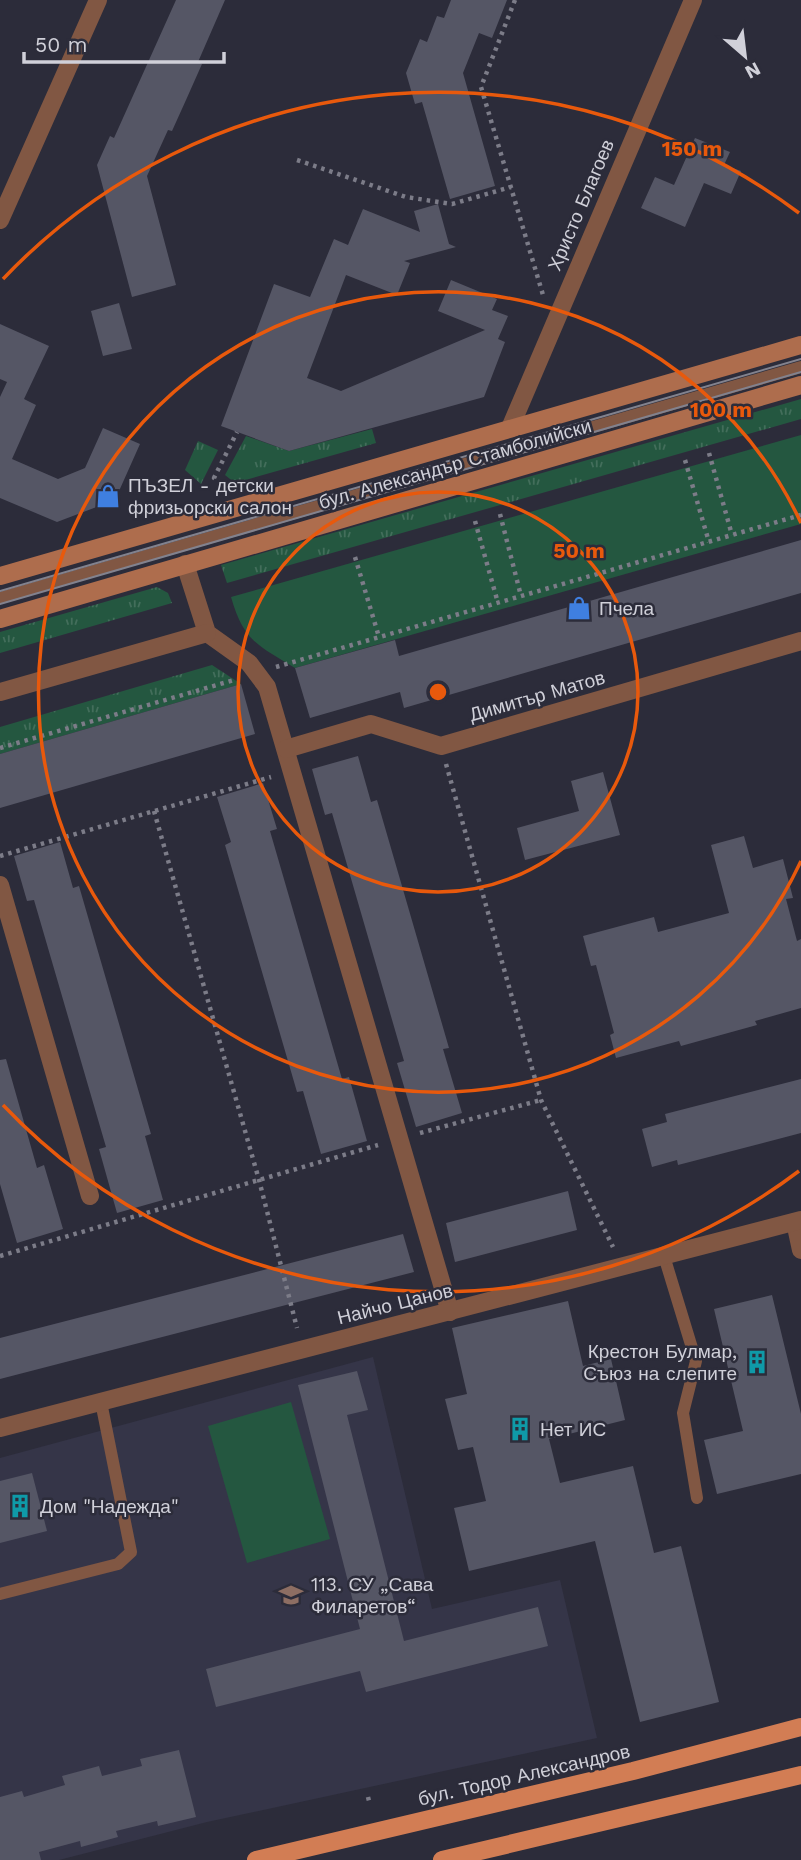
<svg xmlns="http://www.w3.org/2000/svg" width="801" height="1860" font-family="'Work Sans',sans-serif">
<defs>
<pattern id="grass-tufts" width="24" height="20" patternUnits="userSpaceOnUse" patternTransform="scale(1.75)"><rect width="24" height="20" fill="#245740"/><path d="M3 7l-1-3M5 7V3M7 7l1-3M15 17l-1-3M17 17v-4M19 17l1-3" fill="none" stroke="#436e5b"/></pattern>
</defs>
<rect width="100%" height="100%" fill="#2c2c3a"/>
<!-- built -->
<path fill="#353548" d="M373,1357L432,1609L560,1580L597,1738L207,1822L59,1860H0V1458Z"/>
<!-- grass -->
<g fill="url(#grass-tufts)">
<path d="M801,399V419L227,583L221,565Z"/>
<path d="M372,429L376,443L235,483L225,475L246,436L289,451Z"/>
<path d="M198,441L218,450L201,484L185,470Z"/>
<path d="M157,587L168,593L172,603L0,653V632Z"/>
<path d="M212,665L241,684L0,754V727Z"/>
</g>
<!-- park -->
<g fill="#245740">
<path d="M801,435V524L295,668C258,645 244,642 231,597Z"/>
<path d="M291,1402L330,1539L247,1563L208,1426Z"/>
</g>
<!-- building -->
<g fill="#555665">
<path d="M176,0H225L198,62L202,64L186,100L172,131L168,130L147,176L176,285L132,297L97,165L110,136L114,138Z"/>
<path d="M451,0H507L492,38L479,33L463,73L495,186L450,199L422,102L415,104L406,73L420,39L427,42L437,16L444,18Z"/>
<path d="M695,138L730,152L724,165L741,171L731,194L704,183L685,227L641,208L655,177L674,185Z"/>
<path d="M438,204L449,244L456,247L404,261L410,263L397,295L346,275L307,378L341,391L485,330L438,311L451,280L497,299L492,310L508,316L498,339L505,342L484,397L289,451L221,426L274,284L310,297L334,239L348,245L363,209L420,232L414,211Z"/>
<path d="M119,303L132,349L103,356L91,311Z"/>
<path d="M0,324L49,346L24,399L36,405L12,459L58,479L85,468L103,428L140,444L115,500L57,522L0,498V397L7,382L0,379Z"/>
<path d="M801,540V593L404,708L400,692L310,718L295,668L395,640L399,656Z"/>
<path d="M241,684L255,734L0,808V754Z"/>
<path d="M358,756L371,802L377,800L449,1048L443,1049L462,1113L416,1127L397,1063L404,1061L332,813L325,815L312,769Z"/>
<path d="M603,772L620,835L525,860L517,828L579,811L571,781Z"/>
<path d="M263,783L277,829L270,831L342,1079L349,1077L367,1141L321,1154L303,1091L297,1092L225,845L231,842L217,797Z"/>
<path d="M744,836L753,868L783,859L793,898L786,899L797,941L801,939V1008L755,1021L757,1025L681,1046L679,1041L616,1058L610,1035L614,1033L596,965L591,966L583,936L654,917L658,932L729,913L711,845Z"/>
<path d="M60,842L73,888L79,886L151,1134L145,1136L163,1200L117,1213L99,1149L106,1147L34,900L27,901L14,856Z"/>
<path d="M6,1059L37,1168L44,1165L63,1229L17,1243L0,1184V1060Z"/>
<path d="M801,1079V1133L678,1165L677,1160L652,1167L642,1129L667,1122L665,1114Z"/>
<path d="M568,1191L577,1230L455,1262L446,1223Z"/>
<path d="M403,1234L414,1272L0,1379V1338Z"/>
<path d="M772,1295L801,1414V1474L717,1494L704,1440L743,1431L714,1309Z"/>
<path d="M568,1301L583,1366L611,1359L625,1420L549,1439L560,1483L633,1466L654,1553L681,1546L719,1702L640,1722L595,1541L469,1571L454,1508L486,1501L473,1447L458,1450L445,1399L467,1394L452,1328Z"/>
<path d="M357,1371L368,1410L347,1415L404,1641L538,1607L548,1646L366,1692L360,1671L216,1707L206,1669L360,1629L298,1385Z"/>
<path d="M32,1473L47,1531L0,1543V1481Z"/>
<path d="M179,1750L196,1817L158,1826L157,1821L116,1831L118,1837L81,1847L80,1841L39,1852L41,1860H0V1797L22,1791L24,1797L65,1785L62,1776L99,1766L102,1776L142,1766L140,1759Z"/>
</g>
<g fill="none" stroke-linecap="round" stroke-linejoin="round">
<!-- path -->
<g stroke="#7c7c88" stroke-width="4.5" stroke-dasharray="3.5 5" stroke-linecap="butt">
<path d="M515,0L481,87L543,295"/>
<path d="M297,160L406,197L452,204L511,187"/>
<path d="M709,453L732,535"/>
<path d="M685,460L709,542"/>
<path d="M228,489L214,478L237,432"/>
<path d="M500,514L521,596"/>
<path d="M475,521L498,603"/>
<path d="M355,557L379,637"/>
<path d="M276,667L801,515"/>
<path d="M0,748L234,680"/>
<path d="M446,764L541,1100L613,1247"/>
<path d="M154,811L259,1180L297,1328"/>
<path d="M0,856L271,777"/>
<path d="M420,1133L541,1100"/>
<path d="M0,1256L378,1145"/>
<path d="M368,1797L370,1805"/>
</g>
<!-- lane -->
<g stroke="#815743" stroke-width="12">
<path d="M0,598L801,367"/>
<path d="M664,1256L696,1361L683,1413L697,1498"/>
<path d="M0,1594L118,1564L131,1552L101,1402"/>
</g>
<!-- street -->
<g stroke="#815743" stroke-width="18">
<path d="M0,220L98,0"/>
<path d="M510,428L693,0"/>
<path d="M185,564L207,633L249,663L267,687L450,1312"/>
<path d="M0,692L207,633"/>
<path d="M286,749L371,724L441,746L801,641"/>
<path d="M0,885L90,1196"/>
<path d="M795,1222L801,1250"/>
<path d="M0,1428L801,1220"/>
</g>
<!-- secondary -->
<g stroke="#ae6d4d" stroke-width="18">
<path d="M0,576L801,345"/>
<path d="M0,619L801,385"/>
</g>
<!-- primary -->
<g stroke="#d27d54" stroke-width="18">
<path d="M256,1860L633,1771L801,1727"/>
<path d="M442,1860L801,1775"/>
</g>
<!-- tram -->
<g stroke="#82828e" stroke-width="2">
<path d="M0,591L801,359"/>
<path d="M0,604L801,372"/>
</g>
</g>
<!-- distance rings -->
<g fill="none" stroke="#e8590c" stroke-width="3.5">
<circle cx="438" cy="692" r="200"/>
<path d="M801 861A400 400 0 1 1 801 523"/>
<path d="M799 1171A600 600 0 0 1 3 1105M3 279A600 600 0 0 1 799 213"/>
</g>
<!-- icons -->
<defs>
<g id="shop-bare" transform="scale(1.89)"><path d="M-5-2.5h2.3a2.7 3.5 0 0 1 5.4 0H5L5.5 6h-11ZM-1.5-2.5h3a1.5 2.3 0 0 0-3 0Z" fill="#3f7fe0" stroke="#2c2c3a" stroke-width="2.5" paint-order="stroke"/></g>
<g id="building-bare" transform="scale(1.89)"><path d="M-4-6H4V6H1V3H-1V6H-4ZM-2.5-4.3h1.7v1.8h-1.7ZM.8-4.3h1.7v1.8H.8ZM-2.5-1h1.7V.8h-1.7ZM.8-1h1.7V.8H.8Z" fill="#0f9aa8" stroke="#2c2c3a" stroke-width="2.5" paint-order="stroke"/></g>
<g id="school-bare" transform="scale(1.89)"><path d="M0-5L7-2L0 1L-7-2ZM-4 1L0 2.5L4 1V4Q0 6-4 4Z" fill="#8d6e63" stroke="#2c2c3a" stroke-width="2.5" paint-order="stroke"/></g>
</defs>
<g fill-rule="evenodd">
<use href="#shop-bare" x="108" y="496"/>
<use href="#shop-bare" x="579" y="608"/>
<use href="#building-bare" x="757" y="1362"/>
<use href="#building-bare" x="520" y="1429"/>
<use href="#building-bare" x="20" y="1506"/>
<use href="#school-bare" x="291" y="1595"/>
</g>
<g text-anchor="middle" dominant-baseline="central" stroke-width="5" stroke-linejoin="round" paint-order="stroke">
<!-- street labels -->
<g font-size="19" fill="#d0d0d9" stroke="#2c2c3a">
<text transform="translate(581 205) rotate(-67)">Христо Благоев</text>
<text transform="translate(455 464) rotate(-16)">бул. Александър Стамболийски</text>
<text transform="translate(537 696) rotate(-16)">Димитър Матов</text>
<text transform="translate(395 1304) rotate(-14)">Найчо Цанов</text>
<text transform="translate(524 1775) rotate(-13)">бул. Тодор Александров</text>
</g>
<!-- poi labels -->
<g font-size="19" fill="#d0d0d9" stroke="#2c2c3a" text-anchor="start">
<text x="128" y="485">ПЪЗЕЛ - детски<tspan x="128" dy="22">фризьорски салон</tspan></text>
<text x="599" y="608">Пчела</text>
<text x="737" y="1351" text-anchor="end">Крестон Булмар,<tspan x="737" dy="22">Съюз на слепите</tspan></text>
<text x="540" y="1429">Нет ИС</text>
<text x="40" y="1506">Дом "Надежда"</text>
<text x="311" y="1584">113. СУ „Сава<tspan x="311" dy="22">Филаретов“</tspan></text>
</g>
</g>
<circle cx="438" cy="692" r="10" fill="#e8590c" stroke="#2c2c3a" stroke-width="3.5"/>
<g font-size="21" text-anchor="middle" font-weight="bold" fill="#e8590c" stroke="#2c2c3a" stroke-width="5" stroke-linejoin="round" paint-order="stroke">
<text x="692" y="156">150 m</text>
<text x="721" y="417">100 m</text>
<text x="579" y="558">50 m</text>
</g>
<!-- north arrow -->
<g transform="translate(745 56) rotate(152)" stroke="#2c2c3a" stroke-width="5" paint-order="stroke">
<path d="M0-5L12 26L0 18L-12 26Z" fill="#d0d0d9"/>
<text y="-10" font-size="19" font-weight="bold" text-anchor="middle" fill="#d0d0d9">N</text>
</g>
<!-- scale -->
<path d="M24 52v10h200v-10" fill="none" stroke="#d0d0d9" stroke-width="3.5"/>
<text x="35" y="52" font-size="21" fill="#d0d0d9" stroke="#2c2c3a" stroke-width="5" paint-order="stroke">50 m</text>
</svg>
